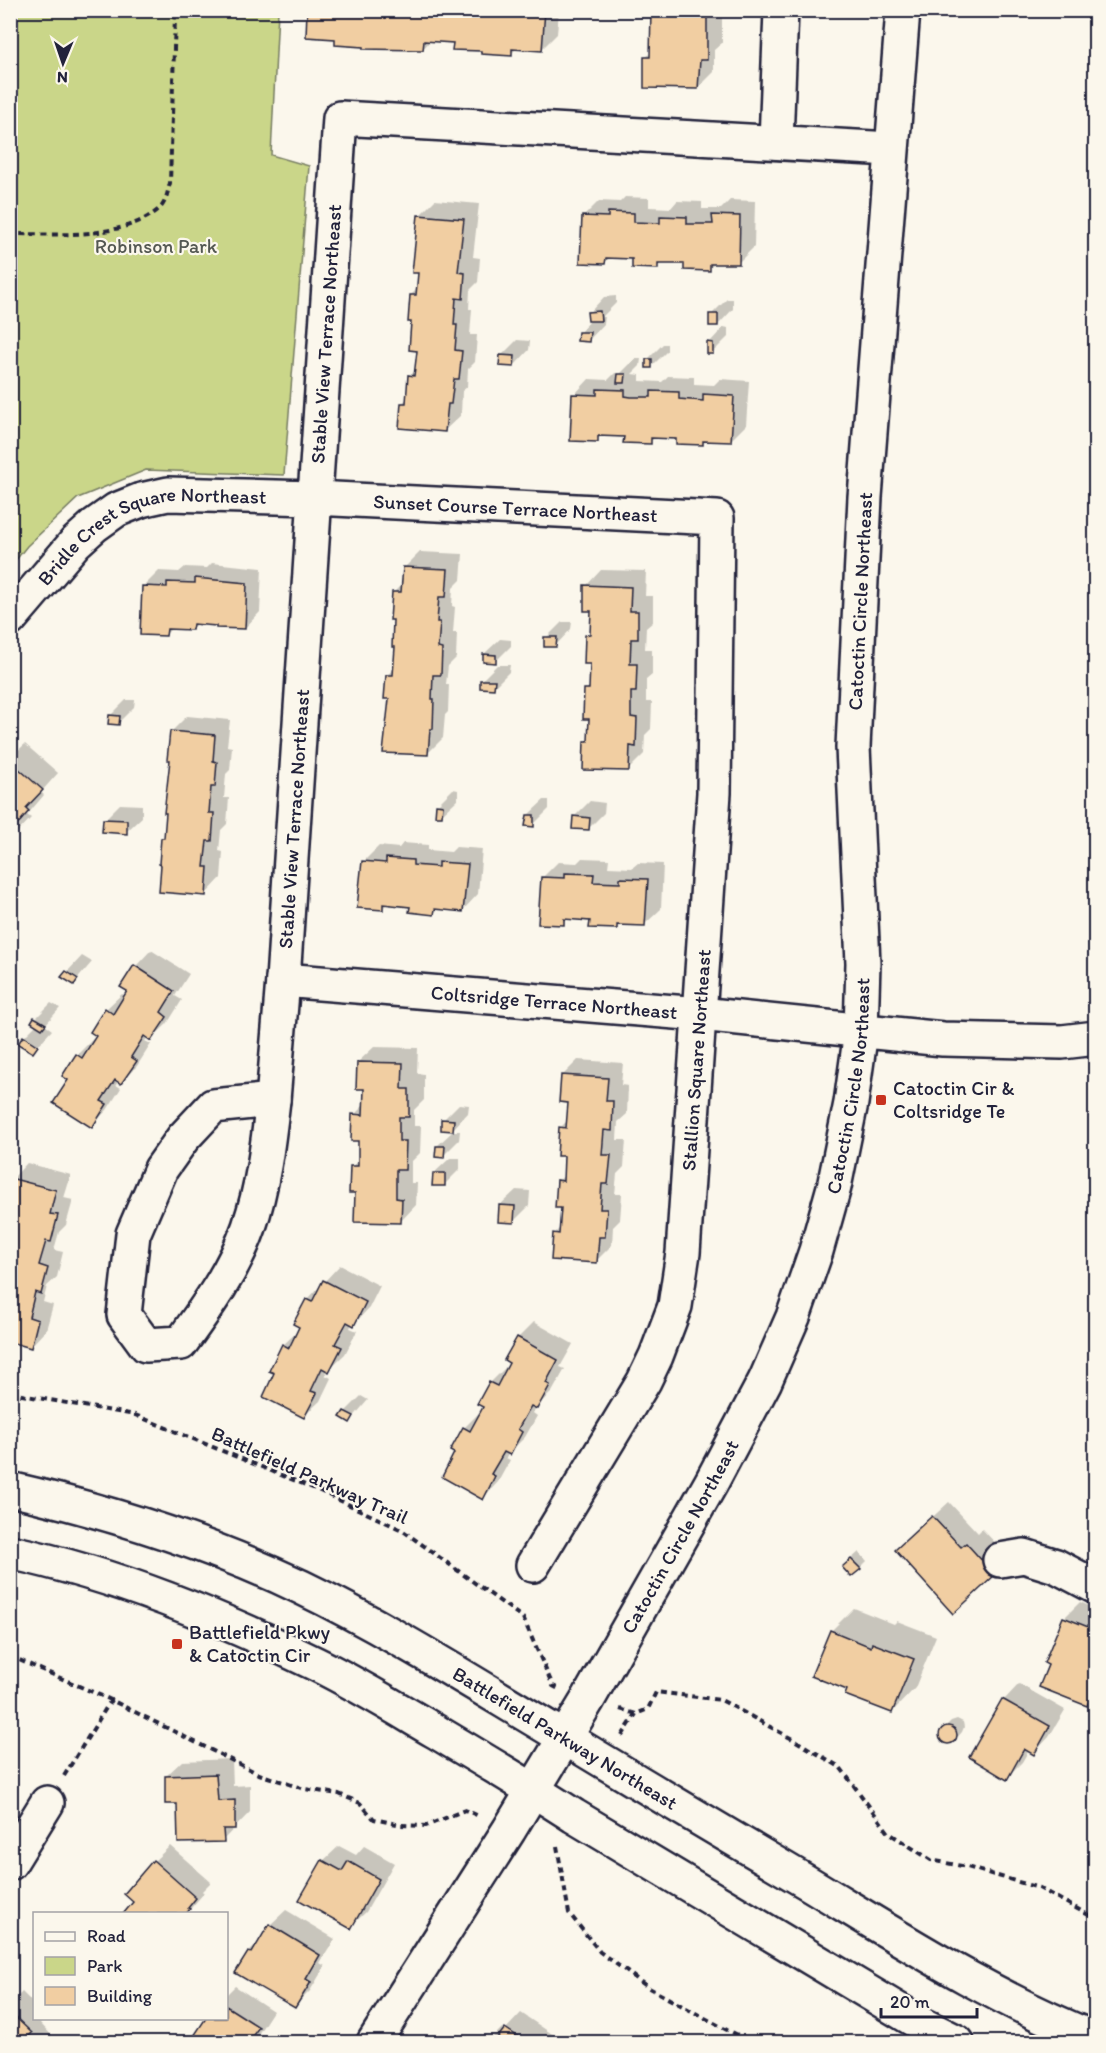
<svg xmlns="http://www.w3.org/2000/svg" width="1106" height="2053" font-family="Itim,sans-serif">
<rect width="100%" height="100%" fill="#fbf7ec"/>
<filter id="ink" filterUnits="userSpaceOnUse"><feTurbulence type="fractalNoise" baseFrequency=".0167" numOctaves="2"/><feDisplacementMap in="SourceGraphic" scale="12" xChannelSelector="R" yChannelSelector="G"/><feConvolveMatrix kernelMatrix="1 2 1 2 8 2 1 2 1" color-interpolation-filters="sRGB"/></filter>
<g filter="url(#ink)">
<!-- green -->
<path fill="#cad689" stroke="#767c62" stroke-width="1.5" d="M11,10L278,11L271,155L309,166L284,475L146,470L78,498L27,546L11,566Z"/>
<!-- shadow -->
<g fill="#0003">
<path d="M309,10H559L557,34L541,50L517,48L511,54L482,50L454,41L431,40L423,49L365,45L337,37Z"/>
<path d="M653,10H722V43L714,50V72L698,88L646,57L652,52Z"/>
<path d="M625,197L649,198V207L671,208L677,201L702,202V209H721L730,200L755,201L754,247L738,263L716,262L709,269L686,262H663L657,267L633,257H611L605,262L583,217L599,201L620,202Z"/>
<path d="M435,200L479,204L473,257L480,258L478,282L470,290L469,309H472L470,335H477L475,362L468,369L467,387L462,391L461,415L445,430L402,403L408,398L410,376L417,369L418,349L413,321L411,295L418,288L419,216Z"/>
<path d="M616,296V303L602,317H605L604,324L589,340L579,333L592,319L589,313L604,297Z"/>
<path d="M727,299H733V309L718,325L711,315Z"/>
<path d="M724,327L728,328V337L712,353L709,343Z"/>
<path d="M517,340L530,341L529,350L514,366L501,356Z"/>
<path d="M663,344H667V351L651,367L648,359Z"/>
<path d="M635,359H641L640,366L632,374L640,375V381L662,382L668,376L694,377V384L714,385L720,379L749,381L746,425L731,440H706L702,444L677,438L656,437L650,442L625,436L602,435L597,440L574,395L589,379L608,380L615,373L620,374Z"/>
<path d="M420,552L463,554L461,580L453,588L452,606L455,607L453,633H457L456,658L448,666L446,684H449L448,712L445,715L443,738L427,754L390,697L387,675L395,668L397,645L394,592L404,582L405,567Z"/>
<path d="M212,563L262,568L260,612L245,628L197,623L191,629L172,628L166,634L143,587L159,571L179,572L185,567L207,568Z"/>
<path d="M601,570L646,571L645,596H653V622L646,628L645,649H652V675L646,680V702H652L651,729L645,735L644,754L628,770L585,742L590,737L591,718L586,690L591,684V663L586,635L592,630V610L586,586Z"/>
<path d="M562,622H572L571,629L556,645L546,638Z"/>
<path d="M500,639L511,640V646L495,662L484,654Z"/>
<path d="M497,665H510L509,672L494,687L481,681Z"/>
<path d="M126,700H135L134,707L118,723L111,715Z"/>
<path d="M187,716L230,720L227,746L232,747L230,770L226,774L224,798H229L227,824L221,830L219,851L223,852L221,878L206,894L162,839L166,835L172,759L171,732Z"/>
<path d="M25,744L58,773L41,792L44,795L27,815L31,818L10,840V758Z"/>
<path d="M453,789L458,790V799L442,814L437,805Z"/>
<path d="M544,800H549V809L533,825L528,815Z"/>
<path d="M590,801L605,803L604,813L588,829L574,817Z"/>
<path d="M120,804L142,805V817L126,832L105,819Z"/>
<path d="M403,843L428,845V850L451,852L456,847L482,849L478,894L463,910L439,908L434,913L412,906L388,903L382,909L363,862L379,846L399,848Z"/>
<path d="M582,858L609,859L608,867L632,868L638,863L663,864L661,909L645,924H620L616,928L591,919L569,918L563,924L542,878L558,862L577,863Z"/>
<path d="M151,950L189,974L175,996L182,1000L167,1024L151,1039L148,1037L145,1041L151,1044L137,1066L121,1082L119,1080L116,1085L121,1088L107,1110L91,1126L70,1079L64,1075L77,1055L93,1039L95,1040L106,1009L122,994L125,996L129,991L122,987L136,966Z"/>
<path d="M82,956L92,962L74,983L67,972Z"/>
<path d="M51,1003L60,1008L45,1025L52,1030L33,1051L24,1037L37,1024L36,1018Z"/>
<path d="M374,1047L418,1048L417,1073L424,1074V1100L414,1110V1126H421L420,1153L411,1162V1183H417L416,1205L401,1221L356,1192L352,1167L359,1159L360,1140L354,1115L365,1104V1087L358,1062Z"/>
<path d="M578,1060L623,1063L621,1085L628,1086L627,1114L618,1122L617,1140H626L624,1167L617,1174L615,1194H622L620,1220L613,1227L612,1245L596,1261L554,1234L561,1227L562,1206L558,1181L565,1175L566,1154L560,1128L568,1120L569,1102L563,1075Z"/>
<path d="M459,1104L469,1105L468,1113L453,1129L443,1120Z"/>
<path d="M453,1131H460L459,1140L443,1156L437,1146Z"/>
<path d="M450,1158H460V1169L444,1185L434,1173Z"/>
<path d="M27,1163L71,1175L64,1198L73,1200L66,1225L59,1232L54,1250L63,1252L57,1277L47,1286L43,1302L53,1305L46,1330L31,1346L12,1179Z"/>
<path d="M516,1190L530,1191L529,1206L514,1221L500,1205Z"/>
<path d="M340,1265L380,1286L369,1308L354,1324L352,1323L350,1328L357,1331L345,1354L328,1370L325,1375L331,1378L320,1401L304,1416L276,1372L283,1345L299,1330L307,1300Z"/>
<path d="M534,1322L573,1344L560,1367L565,1369L552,1392L536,1407L533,1413L537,1416L525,1437L509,1453L506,1458L510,1460L498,1482L483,1498L456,1453L464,1428L480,1412L481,1413L490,1383L506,1367L508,1368L518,1338Z"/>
<path d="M361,1396L368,1400L350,1421L345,1412Z"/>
<path d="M949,1502L978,1533L982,1529L1010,1558L994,1574L913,1535Z"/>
<path d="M859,1552L867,1561L860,1568L851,1559Z"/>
<path d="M1080,1602L1096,1609V1695L1086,1704L1050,1664L1064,1618Z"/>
<path d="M854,1608L894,1624L897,1621L936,1636L915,1688L892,1712L849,1689L831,1631Z"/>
<path d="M1019,1684L1065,1710L1049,1737L1034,1753L1029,1750L1022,1762L1006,1778L971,1757L1004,1700Z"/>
<path d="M957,1719L963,1722L964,1727L962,1732L954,1741L948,1743L943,1740L941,1735L943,1729L951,1721Z"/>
<path d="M232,1759L233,1786L250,1785V1812L223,1840L178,1802L166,1776L182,1761Z"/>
<path d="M170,1846L211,1882L202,1891L204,1893L186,1914L135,1902L154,1861Z"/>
<path d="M339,1846L356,1855L364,1846L394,1863L366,1912L350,1927L323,1861Z"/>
<path d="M286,1910L335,1939L320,1963L325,1966L310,1991L295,2006L249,1952L260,1942L270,1925Z"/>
<path d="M235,1986L273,2011L253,2042H192L208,2018H226V1995Z"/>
<path d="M22,1992L34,2004V2018H45L40,2023L55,2039L51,2042H10V2004Z"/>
<path d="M521,2013L564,2042H488L502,2028L505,2030Z"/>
</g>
<!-- building -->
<g fill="#f1cea2" stroke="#22223b" stroke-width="1.5">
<path d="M307,10H545L542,51L512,49V56L481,54V51L452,50L453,43L424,41L423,50L363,49V47L335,45V39L306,37Z"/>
<path d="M651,10H707V60H700L698,89L644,88V57H650Z"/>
<path d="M608,212L634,213V222L660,223V216L687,217V224H713L712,215L740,216L739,264H710V271L684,270V264H658V269L632,268V259L606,258L605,264L580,263L582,216L608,217Z"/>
<path d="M418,215L464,219L458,272L465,273L463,299L456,298L454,325H457L455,350L462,351L459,379H454L451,404H448L445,432L399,428L401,403H406L408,375L414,376L417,351L409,350L411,322H408L410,295H416L418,273H412Z"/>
<path d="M600,311L601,321H588L587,312Z"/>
<rect x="709" y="314" width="9" height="12"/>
<path d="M578,332H590L589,342L577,341Z"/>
<path d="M707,342L713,343V354H707Z"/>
<path d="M500,355L515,356L514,367L499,366Z"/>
<rect x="646" y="359" width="6" height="9"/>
<path d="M618,374H626L625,383H617Z"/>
<path d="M597,389L625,390V396L631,397H651V391L679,392V399L703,401V394L734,396L731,442L703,441V445L676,444V439L651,438V444L623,443L624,437L598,436V442L570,441L572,394L597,395Z"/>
<path d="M403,567L448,569L446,597H439L437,622H440L438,648L442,649L441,675H433L432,699H434L433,729H430L428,755L383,753L389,699H384L386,675H393L395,647H392L393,620H390L392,592H401Z"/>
<path d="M195,578L247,583L245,629L216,628V626L193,624L192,630L167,629L166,636L140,635L142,586L167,587V582L195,583Z"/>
<path d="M584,585L631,587L630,611H638V639H631L630,664H637L636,692H631V717L637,718L636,747L630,746L629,771L583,770L584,741H588L589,719H583L584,689H589L590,664H584L585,635L590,634L591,611H584Z"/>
<path d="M544,637H557L556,647H544Z"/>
<path d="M483,654L496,655V663L483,662Z"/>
<path d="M480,680H495L494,689L480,688Z"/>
<path d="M109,715L120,716L119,725L108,724Z"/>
<path d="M170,731L215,735L213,761L217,762L215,787H211L209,813H214L212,841H207L204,867H208L206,896L159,892L161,865L159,864L161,838H164L166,813H164L170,760H167Z"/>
<path d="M10,761L43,790L26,808L29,811L12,831L16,834L10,841Z"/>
<path d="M436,804L443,805L442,816H435Z"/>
<path d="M527,815H534V827L525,826Z"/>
<path d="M573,816L590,818L589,830L572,829Z"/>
<path d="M103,819L127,820V834L102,832Z"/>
<path d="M386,858L413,860V865L438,867V862L468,864L463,912L435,909L434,915L409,912L410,907L383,904V910L357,908L362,861L386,863Z"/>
<path d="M565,873L594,874L593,882L620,883V878L648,879L645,926L617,925V929L589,928L590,921L564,919V925L538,924L541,877L565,878Z"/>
<path d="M134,965L174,991L161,1012L167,1017L151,1041L144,1036L131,1057L137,1061L121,1084L115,1080L101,1101L107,1104L92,1128L53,1103L68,1080L62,1076L76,1054L82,1058L96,1036L90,1032L105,1008L113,1014L127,991L120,987Z"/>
<path d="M66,971L78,979L74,985L61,977Z"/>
<path d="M34,1017L46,1024L42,1029L31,1022Z"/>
<path d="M23,1036L38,1046L33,1053L18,1044Z"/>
<path d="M357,1062L403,1063L402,1089H409V1117H399V1141H406L405,1170H396V1198L402,1199L401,1223L354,1222L355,1193H349L350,1166H358V1141H351L352,1114L363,1115L364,1089H356Z"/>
<path d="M561,1075L608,1078L606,1101H613L612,1131L604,1130L602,1155H611L608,1184H602L600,1209H607L605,1237H599L597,1263L551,1260L553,1233L559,1234L561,1208H555L557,1180L563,1181L564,1156H557L559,1127L566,1128L568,1103L559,1102Z"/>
<path d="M441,1119L454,1120L453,1131L441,1130Z"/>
<path d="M436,1146H445L444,1158L435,1157Z"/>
<path d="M433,1173H445V1186H432Z"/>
<path d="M10,1178L56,1190L50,1214L58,1215L51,1242L46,1241L39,1265L48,1268L41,1294L35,1292L29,1317L38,1320L31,1348L10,1342V1217L13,1206H10Z"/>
<path d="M499,1205L515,1206L514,1223L498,1222Z"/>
<path d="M323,1280L366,1302L354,1326L347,1322L335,1344L342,1347L329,1372L322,1368L311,1391L317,1393L304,1418L263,1397L274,1373L269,1371L282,1344L289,1348L299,1327L293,1324L306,1299L312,1302Z"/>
<path d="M517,1337L558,1360L546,1383L550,1385L537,1409L531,1406L518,1429L522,1432L510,1455L504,1452L491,1474L495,1476L483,1500L442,1477L454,1453L450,1451L463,1427L470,1431L483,1407L477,1404L489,1382L497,1386L509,1363L504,1360Z"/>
<path d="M344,1411L354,1416L350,1423L340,1417Z"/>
<path d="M932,1516L961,1547L966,1543L995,1575L953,1614L895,1550Z"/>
<path d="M851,1559L861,1569L851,1577L842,1567Z"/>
<path d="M1063,1617L1096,1630V1685L1087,1706L1039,1687L1048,1665L1044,1663Z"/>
<path d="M830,1630L871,1647L872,1643L914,1659L892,1713L845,1695L847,1690L811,1676Z"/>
<path d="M1002,1699L1050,1726L1034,1755L1024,1749L1007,1780L969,1757Z"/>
<circle cx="948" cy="1735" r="9"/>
<path d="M216,1774L218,1801L235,1800V1829H223L224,1842L178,1843L177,1804H165V1776Z"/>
<path d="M153,1860L196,1898L188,1908L190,1909L186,1914H123L133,1902L124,1894Z"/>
<path d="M322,1860L342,1871L348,1861L379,1879L351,1929L299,1900Z"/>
<path d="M269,1924L320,1955L306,1979L311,1982L295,2008L235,1973L248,1952L252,1953Z"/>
<path d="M226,2006L259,2027L248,2042H190L206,2018H226Z"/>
<path d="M10,2012L32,2033L25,2040L28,2042H10Z"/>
<path d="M505,2028L526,2042H494Z"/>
</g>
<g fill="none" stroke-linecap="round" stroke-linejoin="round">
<!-- minor casing -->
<g stroke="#22223b" stroke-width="38">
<g id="minor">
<path d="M776,142L781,10"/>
<path id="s1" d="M10,619L75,543L95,525L116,510L141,500L168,494L314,498L717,518L714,793L683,1253L675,1306L656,1356L644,1381L533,1565"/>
<path id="s2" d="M283,980L700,1014L943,1039L1062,1042L1096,1038"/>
<path id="s3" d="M273,1100L283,980L340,118L891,149"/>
<path d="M273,1100C268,1143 263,1186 249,1227C234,1270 207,1307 181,1343L146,1345L124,1315L133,1234L161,1169L183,1138L213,1106Z"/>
<path d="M1000,1560L1024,1556L1056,1566L1096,1587"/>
<path d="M10,1863L47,1803"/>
<path id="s4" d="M374,2042L509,1830L587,1701L711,1483L765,1381L793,1317L816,1251L834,1187L851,1103L861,1031L863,963L853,747L865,497L903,10"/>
</g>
</g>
<!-- major casing -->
<g stroke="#22223b" stroke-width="38">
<g id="major">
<path id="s5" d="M10,1489C110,1512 209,1543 301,1587C392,1631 476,1685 562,1736C644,1786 727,1835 810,1884C901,1939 996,2000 1096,2039"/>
<path d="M10,1552C117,1575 219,1617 316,1664C357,1684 396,1708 435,1731C482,1759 528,1786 574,1816L923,2025L957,2042"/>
</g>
</g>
<!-- path -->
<g stroke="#22223b" stroke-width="4" stroke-dasharray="6 4.5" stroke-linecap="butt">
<path d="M10,234C54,234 125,240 160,208C166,203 168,190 170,183L175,15L177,10"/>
<path d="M10,1393L135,1415L320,1491L402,1530L523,1618L553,1686L559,1689"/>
<path d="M10,1656L111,1700L259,1774L304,1789L339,1794L360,1803L374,1819L401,1825L426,1826L465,1810L479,1816"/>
<path d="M620,1709L636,1714L648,1709L656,1692L721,1700L796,1741L840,1767L889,1833L931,1860L967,1867L1039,1888L1096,1919"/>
<path d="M622,1736L636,1714"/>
<path d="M64,1776L111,1700"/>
<path d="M557,1846L569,1913L600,1952L649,1988L727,2030L753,2042"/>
<path d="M1093,1918L1096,1911"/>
</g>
<!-- minor -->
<use href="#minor" stroke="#fbf7ec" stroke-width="33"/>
<!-- major -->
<use href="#major" stroke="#fbf7ec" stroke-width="33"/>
</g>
</g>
<!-- markers -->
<g fill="#c8321e" stroke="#fbf7ec" stroke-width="2">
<rect x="875" y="1094" width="12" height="12" rx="3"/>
<rect x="171" y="1638" width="12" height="12" rx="3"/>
</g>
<g text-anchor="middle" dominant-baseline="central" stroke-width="4.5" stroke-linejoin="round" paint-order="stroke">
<!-- park labels -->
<g font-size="20" fill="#545852" stroke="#fbf7ec">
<text x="156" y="246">Robinson Park</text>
</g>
<!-- street labels -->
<g font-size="20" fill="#22223b" stroke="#fbf7ec">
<text stroke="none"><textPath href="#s3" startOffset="768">Stable View Terrace Northeast</textPath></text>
<text stroke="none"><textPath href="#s1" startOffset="555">Sunset Course Terrace Northeast</textPath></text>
<text stroke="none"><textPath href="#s1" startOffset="177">Bridle Crest Square Northeast</textPath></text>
<text stroke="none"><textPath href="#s4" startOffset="1563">Catoctin Circle Northeast</textPath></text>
<text stroke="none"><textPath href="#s3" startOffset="282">Stable View Terrace Northeast</textPath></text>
<text stroke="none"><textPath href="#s2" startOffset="272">Coltsridge Terrace Northeast</textPath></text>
<text transform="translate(696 1060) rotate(-86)">Stallion Square Northeast</text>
<text stroke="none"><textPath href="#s4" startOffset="1077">Catoctin Circle Northeast</textPath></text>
<text transform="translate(310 1475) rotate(24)">Battlefield Parkway Trail</text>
<text stroke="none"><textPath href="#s4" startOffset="591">Catoctin Circle Northeast</textPath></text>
<text stroke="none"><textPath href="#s5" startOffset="612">Battlefield Parkway Northeast</textPath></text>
</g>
<!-- poi labels -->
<g font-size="20" fill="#22223b" stroke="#fbf7ec" text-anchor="start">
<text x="893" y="1088">Catoctin Cir &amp;<tspan x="893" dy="23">Coltsridge Te</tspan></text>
<text x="189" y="1632">Battlefield Pkwy<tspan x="189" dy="23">&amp; Catoctin Cir</tspan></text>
</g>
</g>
<!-- margin -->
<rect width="1106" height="2053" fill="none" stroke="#fbf7ec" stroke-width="36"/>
<rect x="18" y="18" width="1070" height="2017" fill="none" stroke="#22223b" stroke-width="2" filter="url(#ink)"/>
<!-- legend -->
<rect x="33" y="1912" width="195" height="108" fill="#fbf7ec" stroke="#a4a2a5" stroke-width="1.5"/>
<rect x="45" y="1932" width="30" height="9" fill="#fbf7ec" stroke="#a4a2a5" stroke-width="1.5"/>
<text x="87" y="1942" font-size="18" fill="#22223b">Road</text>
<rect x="45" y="1957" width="30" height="18" fill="#cad689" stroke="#a4a2a5" stroke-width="1.5"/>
<text x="87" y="1972" font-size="18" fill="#22223b">Park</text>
<rect x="45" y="1987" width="30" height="18" fill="#f1cea2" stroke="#a4a2a5" stroke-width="1.5"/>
<text x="87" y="2002" font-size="18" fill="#22223b">Building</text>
<!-- north arrow -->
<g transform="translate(63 63) rotate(182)" stroke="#fbf7ec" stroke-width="4.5" paint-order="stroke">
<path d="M0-4.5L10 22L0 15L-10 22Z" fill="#22223b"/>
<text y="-9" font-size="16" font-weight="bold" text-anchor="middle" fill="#22223b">N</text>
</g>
<!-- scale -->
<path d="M881 2008v9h96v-9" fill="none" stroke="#22223b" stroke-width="3"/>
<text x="890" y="2008" font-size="18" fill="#22223b" stroke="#fbf7ec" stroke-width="4.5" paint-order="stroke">20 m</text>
</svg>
